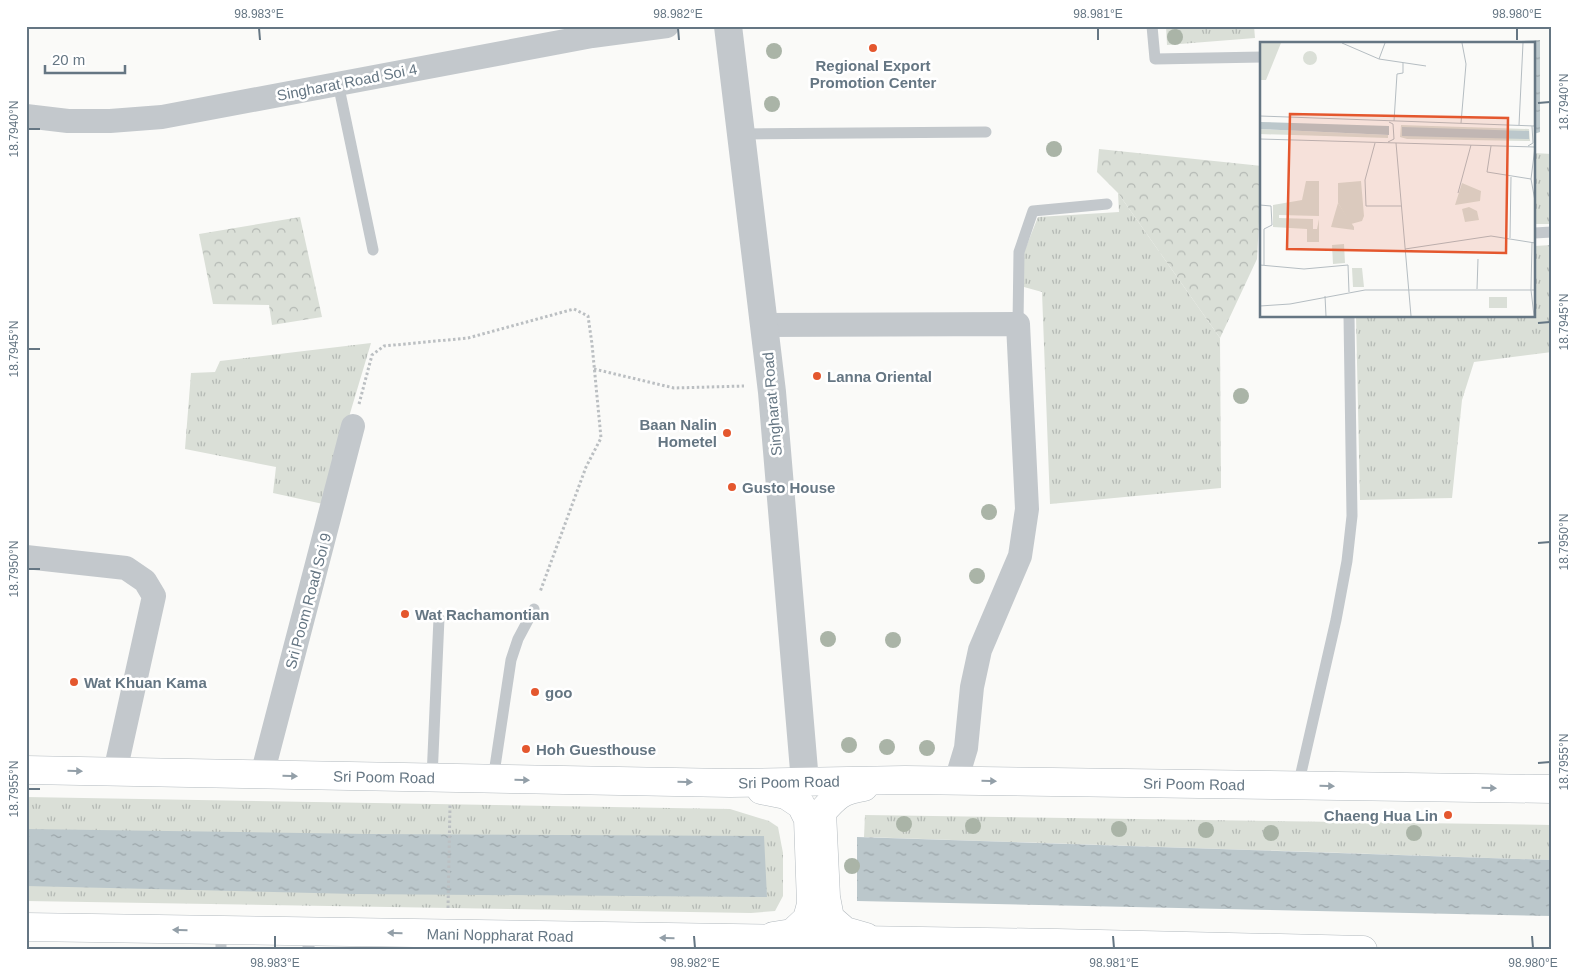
<svg xmlns="http://www.w3.org/2000/svg" width="1578" height="976" font-family="Arial,sans-serif">
<defs>
<pattern id="grass-tufts" width="24" height="20" patternUnits="userSpaceOnUse" patternTransform="scale(1.25)"><rect width="24" height="20" fill="#dadfd7"/><path d="M3 7l-1-3M5 7V3M7 7l1-3M15 17l-1-3M17 17v-4M19 17l1-3" fill="none" stroke="#b4b9b4"/></pattern>
<pattern id="forest-crowns" width="20" height="18" patternUnits="userSpaceOnUse" patternTransform="scale(1.25)"><rect width="20" height="18" fill="#dadfd7"/><path d="M2 6a3 3 0 1 1 6 0M12 15a3 3 0 1 1 6 0" fill="none" stroke="#b4b9b4"/></pattern>
<pattern id="water-ripples" width="26" height="14" patternUnits="userSpaceOnUse" patternTransform="scale(1.25)"><rect width="26" height="14" fill="#bbc7cb"/><path d="M2 4q2-2 4 0t4 0M15 11q2-2 4 0t4 0" fill="none" stroke="#9ca6aa"/></pattern>
</defs>
<rect width="100%" height="100%" fill="#fafaf8"/>
<!-- grass -->
<g fill="url(#grass-tufts)">
<path d="M1166,26H1254L1255,38L1167,45Z"/>
<path d="M1534,153L1552,154V224H1534Z"/>
<path d="M1118,193L1220,338L1221,488L1050,504L1042,292L1024,287V252L1038,217L1119,212Z"/>
<path d="M1552,245V352L1474,362L1462,400L1452,498L1360,500L1356,316H1534V246Z"/>
<path d="M371,343L323,504L273,493L276,467L185,449L191,373L215,372L220,361Z"/>
<path d="M26,797L730,809L769,821L778,827L783,853V896L775,911L751,913L26,901Z"/>
<path d="M865,815L1552,825V860L864,837Z"/>
</g>
<!-- forest -->
<g fill="url(#forest-crowns)">
<path d="M1099,149L1262,166L1257,259L1220,338L1118,193L1097,172Z"/>
<path d="M300,217L322,317L272,325L269,305L213,304L199,234Z"/>
</g>
<!-- water -->
<g fill="url(#water-ripples)">
<path d="M1540,40V132L1534,134V44L1482,43Z"/>
<path d="M26,829L368,834L764,836L767,897L354,894L26,886Z"/>
<path d="M857,837L1552,860V916L857,901Z"/>
</g>
<g fill="none" stroke-linecap="round" stroke-linejoin="round">
<!-- secondary casing -->
<g stroke="#b3babf" stroke-width="29">
<g id="secondary">
<path d="M26,770L730,783L905,780L1552,789"/>
<path d="M864,787C841,791 837,795 822,812L826,897L830,918L845,931L866,937"/>
<path d="M761,790L786,795L801,805L808,819L811,904L807,919L792,933L773,936"/>
<path d="M26,927L1057,943L1363,950"/>
</g>
</g>
<!-- path -->
<g stroke="#bbbfc2" stroke-width="3" stroke-dasharray="2.5 2.5" stroke-linecap="butt">
<path d="M594,369L674,388L744,386"/>
<path d="M359,404L372,355L384,346L468,338L574,309L588,316L592,344L601,438L586,467L540,592"/>
<path d="M448,908L450,805"/>
</g>
<!-- service -->
<g stroke="#c3c8cc" stroke-width="11">
<path d="M1152,26L1155,59L1262,57"/>
<path d="M338,83L373,250"/>
<path d="M741,134L986,132"/>
<path d="M1534,233L1552,232"/>
<path d="M1018,324L1019,252L1033,211L1107,204"/>
<path d="M432,778L439,618"/>
<path d="M493,780L511,660L518,639L534,609"/>
<path d="M1298,786L1336,620L1347,561L1352,516L1349,316"/>
<path d="M221,950V930"/>
<path d="M307,950L315,932"/>
</g>
<!-- minor -->
<g stroke="#c3c8cc" stroke-width="24">
<path d="M26,116L68,121H110L162,117L592,36L667,26"/>
<path d="M764,325L1018,324L1027,509L1020,556L980,650L972,687L966,748L956,781"/>
<path d="M26,557L126,568L145,581L154,596L115,772"/>
<path d="M262,775L353,426"/>
</g>
<!-- tertiary -->
<path stroke="#c3c8cc" stroke-width="28" d="M728,26L772,392L805,782"/>
<!-- secondary -->
<use href="#secondary" stroke="#fff" stroke-width="28"/>
</g>
<!-- trees -->
<g fill="#aab4a7">
<circle cx="1175" cy="37" r="8"/>
<circle cx="774" cy="51" r="8"/>
<circle cx="772" cy="104" r="8"/>
<circle cx="1054" cy="149" r="8"/>
<circle cx="1241" cy="396" r="8"/>
<circle cx="989" cy="512" r="8"/>
<circle cx="977" cy="576" r="8"/>
<circle cx="828" cy="639" r="8"/>
<circle cx="893" cy="640" r="8"/>
<circle cx="849" cy="745" r="8"/>
<circle cx="887" cy="747" r="8"/>
<circle cx="927" cy="748" r="8"/>
<circle cx="904" cy="824" r="8"/>
<circle cx="973" cy="826" r="8"/>
<circle cx="1119" cy="829" r="8"/>
<circle cx="1206" cy="830" r="8"/>
<circle cx="1271" cy="833" r="8"/>
<circle cx="1414" cy="833" r="8"/>
<circle cx="852" cy="866" r="8"/>
</g>
<!-- one-way arrows -->
<defs><path id="oneway-solid" d="M-6-.8H1V-3.2L6.5 0L1 3.2V.8H-6Z" transform="scale(1.25)"/></defs>
<g fill="#939fa8">
<use href="#oneway-solid" transform="translate(75 771) rotate(1)"/>
<use href="#oneway-solid" transform="translate(290 776) rotate(1)"/>
<use href="#oneway-solid" transform="translate(522 780) rotate(1)"/>
<use href="#oneway-solid" transform="translate(989 781) rotate(1)"/>
<use href="#oneway-solid" transform="translate(685 782) rotate(1)"/>
<use href="#oneway-solid" transform="translate(1327 786) rotate(1)"/>
<use href="#oneway-solid" transform="translate(1489 788) rotate(1)"/>
<use href="#oneway-solid" transform="translate(180 930) rotate(-179)"/>
<use href="#oneway-solid" transform="translate(395 933) rotate(-179)"/>
<use href="#oneway-solid" transform="translate(667 938) rotate(-179)"/>
</g>
<!-- ticks -->
<path fill="none" stroke="#657683" stroke-width="2" d="M259,28L260,40M678,28L679,40M1098,28V40M1517,28V40M1538,103L1550,102M28,129H40M1538,323L1550,322M28,349H40M1538,543L1550,542M28,569H40M1538,763L1550,762M28,789H40M275,936V948M694,936L695,948M1113,936L1114,948M1532,936L1533,948"/>
<!-- markers -->
<g fill="#e4572e" stroke="#fff" stroke-width="2">
<circle cx="873" cy="48" r="5"/>
<circle cx="817" cy="376" r="5"/>
<circle cx="727" cy="433" r="5"/>
<circle cx="732" cy="487" r="5"/>
<circle cx="405" cy="614" r="5"/>
<circle cx="74" cy="682" r="5"/>
<circle cx="535" cy="692" r="5"/>
<circle cx="526" cy="749" r="5"/>
<circle cx="1448" cy="815" r="5"/>
</g>
<g text-anchor="middle" dominant-baseline="central" stroke-width="5" stroke-linejoin="round" paint-order="stroke">
<!-- poi labels -->
<g font-size="15" font-weight="bold" fill="#657683" stroke="#fff" text-anchor="start">
<text x="873" y="65" text-anchor="middle">Regional Export<tspan x="873" dy="17">Promotion Center</tspan></text>
<text x="827" y="376">Lanna Oriental</text>
<text x="717" y="424" text-anchor="end">Baan Nalin<tspan x="717" dy="17">Hometel</tspan></text>
<text x="742" y="487">Gusto House</text>
<text x="415" y="614">Wat Rachamontian</text>
<text x="84" y="682">Wat Khuan Kama</text>
<text x="545" y="692">goo</text>
<text x="536" y="749">Hoh Guesthouse</text>
<text x="1438" y="815" text-anchor="end">Chaeng Hua Lin</text>
</g>
<!-- street labels -->
<g font-size="15" fill="#657683" stroke="#fff">
<text transform="translate(347 82) rotate(-11)">Singharat Road Soi 4</text>
<text transform="translate(772 404) rotate(-95)">Singharat Road</text>
<text transform="translate(308 601) rotate(-75)">Sri Poom Road Soi 9</text>
<text transform="translate(384 777) rotate(1)">Sri Poom Road</text>
<text transform="translate(789 782) rotate(-1)">Sri Poom Road</text>
<text transform="translate(1194 784) rotate(1)">Sri Poom Road</text>
<text transform="translate(500 935) rotate(1)">Mani Noppharat Road</text>
</g>
</g>
<!-- overview -->
<g transform="translate(1260 42)">
<rect width="275" height="275" fill="#fafaf8"/>
<path d="M141,83L269,87L270,99L147,97L140,95ZM0,87L128,93V96L0,92ZM46,139H59V174L19,173V176L53,177V187H57L59,177V200H47V187L13,185V163L42,158ZM101,139L104,174L102,179L91,182L78,161V141ZM202,141L221,149L220,159L195,163ZM84,202L85,221L73,222L72,203ZM92,226H102L104,245H93Z" fill="#dadfd7"/>
<path d="M0,1H21L6,38H0ZM78,161L94,185V188L71,185ZM209,165L217,169L219,178L205,180L202,167Z" fill="#dadfd7"/>
<path d="M43 16a7 7 0 1 1 14 0a7 7 0 1 1-14 0ZM229,255H247V266H229Z" fill="#dadfd7"/>
<path d="M0,80L129,84V93L0,87ZM142,85L269,89V97L142,94Z" fill="#bbc7cb"/>
<path fill="none" stroke="#b5bdc2" stroke-width="1" d="M82,1L119,17L166,24M119,17L125,1M0,74L275,84M134,79L137,32L143,31V21M201,81L206,22L202,1M259,83L263,1M0,97L275,105M128,100L134,97L133,82L129,80M115,101L105,138L106,164H141M136,101L151,274M231,104L227,130L271,137M268,104L273,101L272,84M275,105L271,137L275,159M198,151L211,103M0,163L11,164L12,183L4,187V223M250,196L251,135M272,200L271,248L274,274M145,207L231,194L275,201M0,223L44,227L88,223L89,250M217,247L218,217M65,254L66,274M0,264L30,262L105,248H275"/>
<path fill="#e4572e" fill-opacity="0.15" stroke="#e4572e" stroke-width="2.5" d="M30,72L248,76L246,211L27,207Z"/>
<rect width="275" height="275" fill="none" stroke="#657683" stroke-width="2.5"/>
</g>
<!-- border -->
<rect width="1578" height="976" fill="none" stroke="#ffffff" stroke-width="55"/>
<!-- scale -->
<path d="M45 65v8h80v-8" fill="none" stroke="#657683" stroke-width="2.5"/>
<text x="52" y="65" font-size="15" fill="#657683" stroke="#ffffff" stroke-width="4" paint-order="stroke">20 m</text>
<rect x="28" y="28" width="1522" height="920" fill="none" stroke="#657683" stroke-width="2"/>
<g font-size="12" text-anchor="middle" fill="#657683">
<text x="259" y="18">98.983°E</text>
<text x="678" y="18">98.982°E</text>
<text x="1098" y="18">98.981°E</text>
<text x="1517" y="18">98.980°E</text>
<text transform="translate(1564 102) rotate(-90)" y="4">18.7940°N</text>
<text transform="translate(14 129) rotate(-90)" y="4">18.7940°N</text>
<text transform="translate(1564 322) rotate(-90)" y="4">18.7945°N</text>
<text transform="translate(14 349) rotate(-90)" y="4">18.7945°N</text>
<text transform="translate(1564 542) rotate(-90)" y="4">18.7950°N</text>
<text transform="translate(14 569) rotate(-90)" y="4">18.7950°N</text>
<text transform="translate(1564 762) rotate(-90)" y="4">18.7955°N</text>
<text transform="translate(14 789) rotate(-90)" y="4">18.7955°N</text>
<text x="275" y="967">98.983°E</text>
<text x="695" y="967">98.982°E</text>
<text x="1114" y="967">98.981°E</text>
<text x="1533" y="967">98.980°E</text>
</g>
</svg>
